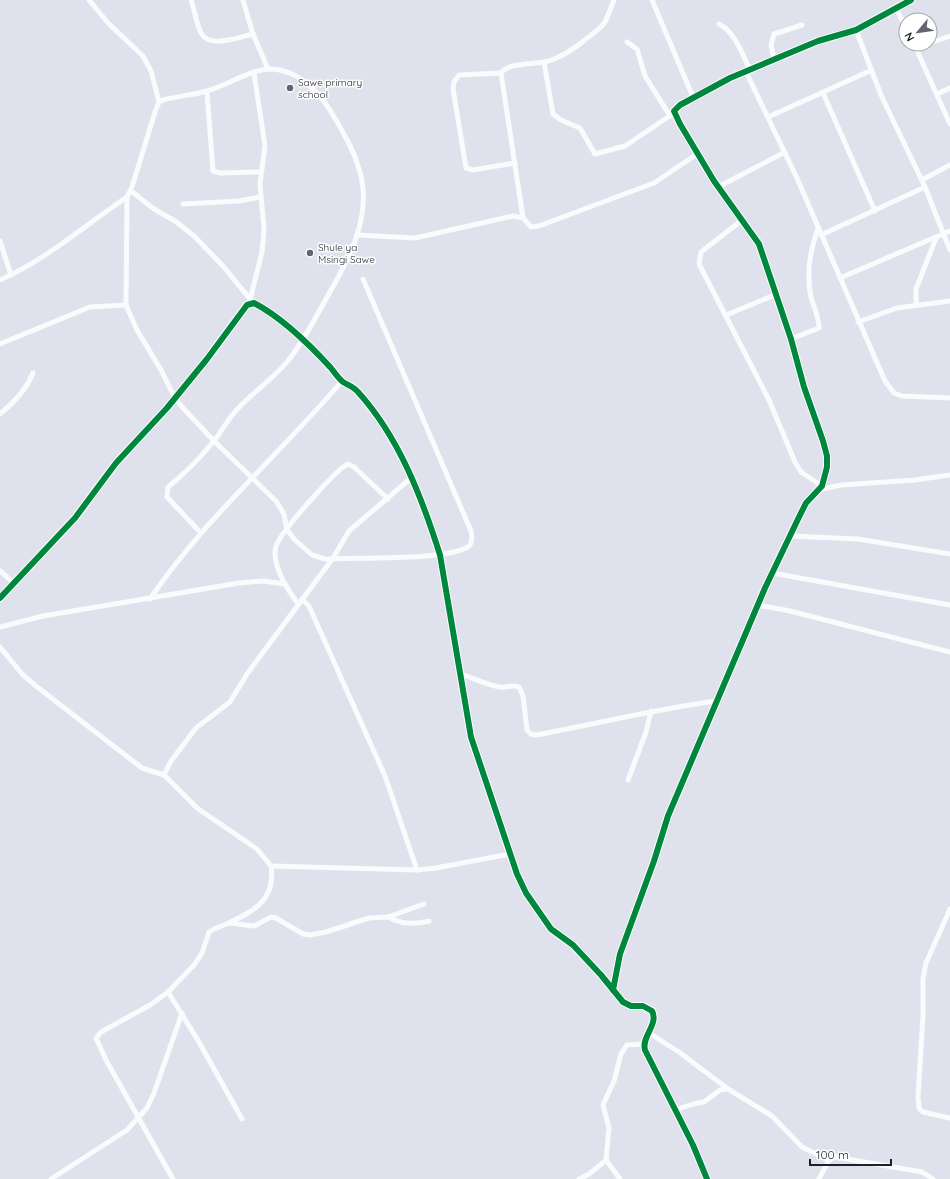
<svg xmlns="http://www.w3.org/2000/svg" width="950" height="1179" font-family="Quicksand,sans-serif">
<rect width="100%" height="100%" fill="#dfe2ec"/>
<g fill="none" stroke-linecap="round" stroke-linejoin="round">
<!-- minor -->
<g stroke="#fafbfc" stroke-width="5">
<path d="M89,0L109,24L143,56L151,71L159,102"/>
<path d="M191,0C195,11 196,23 201,33C209,49 240,37 253,34"/>
<path d="M243,0L253,34L268,69"/>
<path d="M652,0L693,97"/>
<path d="M896,8L906,28"/>
<path d="M719,24C735,32 743,55 750,70"/>
<path d="M856,30L881,95L925,187L950,250"/>
<path d="M627,42L637,49L645,76L670,116"/>
<path d="M930,43L950,36"/>
<path d="M914,44L950,124"/>
<path d="M916,49L928,44"/>
<path d="M774,59L771,45L774,34L802,25"/>
<path d="M544,62L553,114L561,120L580,128L595,154L625,146L674,113"/>
<path d="M746,72L796,176L885,381L894,393L902,396L950,398"/>
<path d="M501,73L459,75L454,82L453,89L466,168L473,170L515,163"/>
<path d="M207,92L213,171L220,173L261,172"/>
<path d="M823,93L875,211"/>
<path d="M937,94L950,88"/>
<path d="M768,117L872,70"/>
<path d="M922,180L950,165"/>
<path d="M718,187L785,152"/>
<path d="M131,191L154,209L175,221L194,236L223,266L250,299"/>
<path d="M127,197L126,305L137,330L161,370L175,398L183,408L214,441L276,501L284,514L287,530L295,540L312,555L325,559C353,557 451,561 469,546C473,542 472,536 471,531L363,279"/>
<path d="M183,204L239,201L260,197"/>
<path d="M523,218L501,73C507,63 534,64 545,62C566,57 585,40 602,26L606,20L614,0"/>
<path d="M742,220L701,252L699,264L769,400L795,462L801,472L822,486"/>
<path d="M357,235L415,238L513,216L523,218L531,227L539,226L654,183L697,154"/>
<path d="M821,235L925,187"/>
<path d="M0,241L11,275"/>
<path d="M840,278L950,231"/>
<path d="M0,280C46,260 85,225 127,197L132,187L155,112L159,102L163,100C178,96 193,95 207,91C226,86 251,69 271,69C301,70 322,95 336,120C345,136 354,151 359,169C374,215 348,261 326,299C314,320 302,344 287,362C271,381 250,394 234,413C226,422 221,433 213,442C200,458 184,474 168,487L167,497L200,532"/>
<path d="M249,304L262,252L264,229L260,184L265,146L254,73"/>
<path d="M916,306V289L936,238"/>
<path d="M726,315L777,294"/>
<path d="M858,322L897,308L950,301"/>
<path d="M791,339L819,328C819,317 814,307 811,298C806,271 810,252 818,228"/>
<path d="M0,344L90,307L126,305"/>
<path d="M0,414C15,402 26,390 33,373"/>
<path d="M818,490L841,485L915,480L950,475"/>
<path d="M790,536L858,539L950,554"/>
<path d="M0,571L15,584"/>
<path d="M772,573L950,605"/>
<path d="M0,598L75,518L116,463L167,408L207,359L247,305L254,303C283,318 309,344 331,368C335,373 338,378 343,382C348,385 354,387 358,392C399,437 422,498 440,555L471,737L517,874L526,893L551,929L573,945L601,975L623,1002L631,1006H643L652,1011C659,1024 641,1037 645,1050L693,1145L707,1179"/>
<path d="M150,599C205,518 279,455 342,381"/>
<path d="M302,599L309,606L385,776L417,870"/>
<path d="M298,604C288,590 276,572 275,554C275,551 276,545 278,542C285,528 335,470 348,464L354,467L388,499"/>
<path d="M758,605L790,611L950,652"/>
<path d="M0,627L43,616L239,583L263,581L285,584"/>
<path d="M0,647L23,675L36,686L142,768L164,775L197,808L257,849L271,866C276,900 255,910 229,923C222,926 215,928 209,932L202,953L194,965L168,992"/>
<path d="M461,674C473,678 487,685 500,687C507,688 513,684 519,687L523,696L527,730L531,734L536,735C596,724 656,709 716,701"/>
<path d="M164,775L171,761L196,728L230,702L247,674L333,558L349,531L411,478"/>
<path d="M628,780L646,732L651,711"/>
<path d="M271,866L417,870L436,868L510,854"/>
<path d="M950,909L926,963L923,979V1016L918,1097L919,1108L923,1112L950,1118"/>
<path d="M388,917C402,924 413,925 429,921"/>
<path d="M229,923L254,926L271,917L276,918L303,934L310,935L326,932L369,918L388,917L424,904"/>
<path d="M613,990L620,954L654,861L668,816L765,588L799,517L806,503L822,486L827,467V456L823,441L804,387L791,339L759,244L714,181L680,124L674,111L680,105L730,78L818,41L856,30L911,0"/>
<path d="M649,1033L679,1052L728,1089"/>
<path d="M675,1110L693,1104L704,1102L720,1090L728,1089L772,1116L802,1147L829,1160"/>
<path d="M606,1160L620,1179"/>
<path d="M51,1179L127,1130L147,1108L154,1093L182,1013"/>
<path d="M173,1179L106,1060L96,1038L101,1032L150,1005L168,992L199,1042L242,1119"/>
<path d="M579,1179L589,1174L606,1160L609,1128L603,1105L614,1081L621,1054L627,1045L645,1044"/>
<path d="M819,1179L829,1160L835,1157L922,1172L933,1179"/>
</g>
<!-- cycleway casing -->
<g stroke="#fff" stroke-width="8">
<g id="cycleway">
<path d="M0,598L75,518L116,463L167,408L207,359L247,305L254,303C283,318 309,344 331,368C335,373 338,378 343,382C348,385 354,387 358,392C399,437 422,498 440,555L471,737L517,874L526,893L551,929L573,945L601,975L623,1002L631,1006H643L652,1011C659,1024 641,1037 645,1050L693,1145L707,1179"/>
<path d="M613,990L620,954L654,861L668,816L765,588L799,517L806,503L822,486L827,467V456L823,441L804,387L791,339L759,244L714,181L680,124L674,111L680,105L730,78L818,41L856,30L911,0"/>
</g>
</g>
<!-- cycleway -->
<use href="#cycleway" stroke="#00873e" stroke-width="6"/>
</g>
<!-- markers -->
<g fill="#62656d" stroke="#fff" stroke-width="1.5">
<circle cx="290" cy="88" r="4"/>
<circle cx="310" cy="253" r="4"/>
</g>
<g text-anchor="middle" dominant-baseline="central" stroke-width="3" stroke-linejoin="round" paint-order="stroke">
<!-- poi labels -->
<g font-size="10" fill="#1f2128" stroke="#fff" text-anchor="start">
<text x="298" y="82">Sawe primary<tspan x="298" dy="12">school</tspan></text>
<text x="318" y="247">Shule ya<tspan x="318" dy="12">Msingi Sawe</tspan></text>
</g>
</g>
<!-- north arrow -->
<g transform="translate(918 32) rotate(241)"><circle r="19" fill="#ffffff" stroke="#a5a6a9"/>
<path d="M0-3L7 15L0 10L-7 15Z" fill="#62656d"/>
<text y="-6" font-size="11" font-weight="bold" text-anchor="middle" fill="#1f2128">N</text>
</g>
<!-- scale -->
<path d="M810 1159v6h81v-6" fill="none" stroke="#1f2128" stroke-width="2"/>
<text x="816" y="1159" font-size="12" fill="#1f2128" stroke="#ffffff" stroke-width="3" paint-order="stroke">100 m</text>
</svg>
